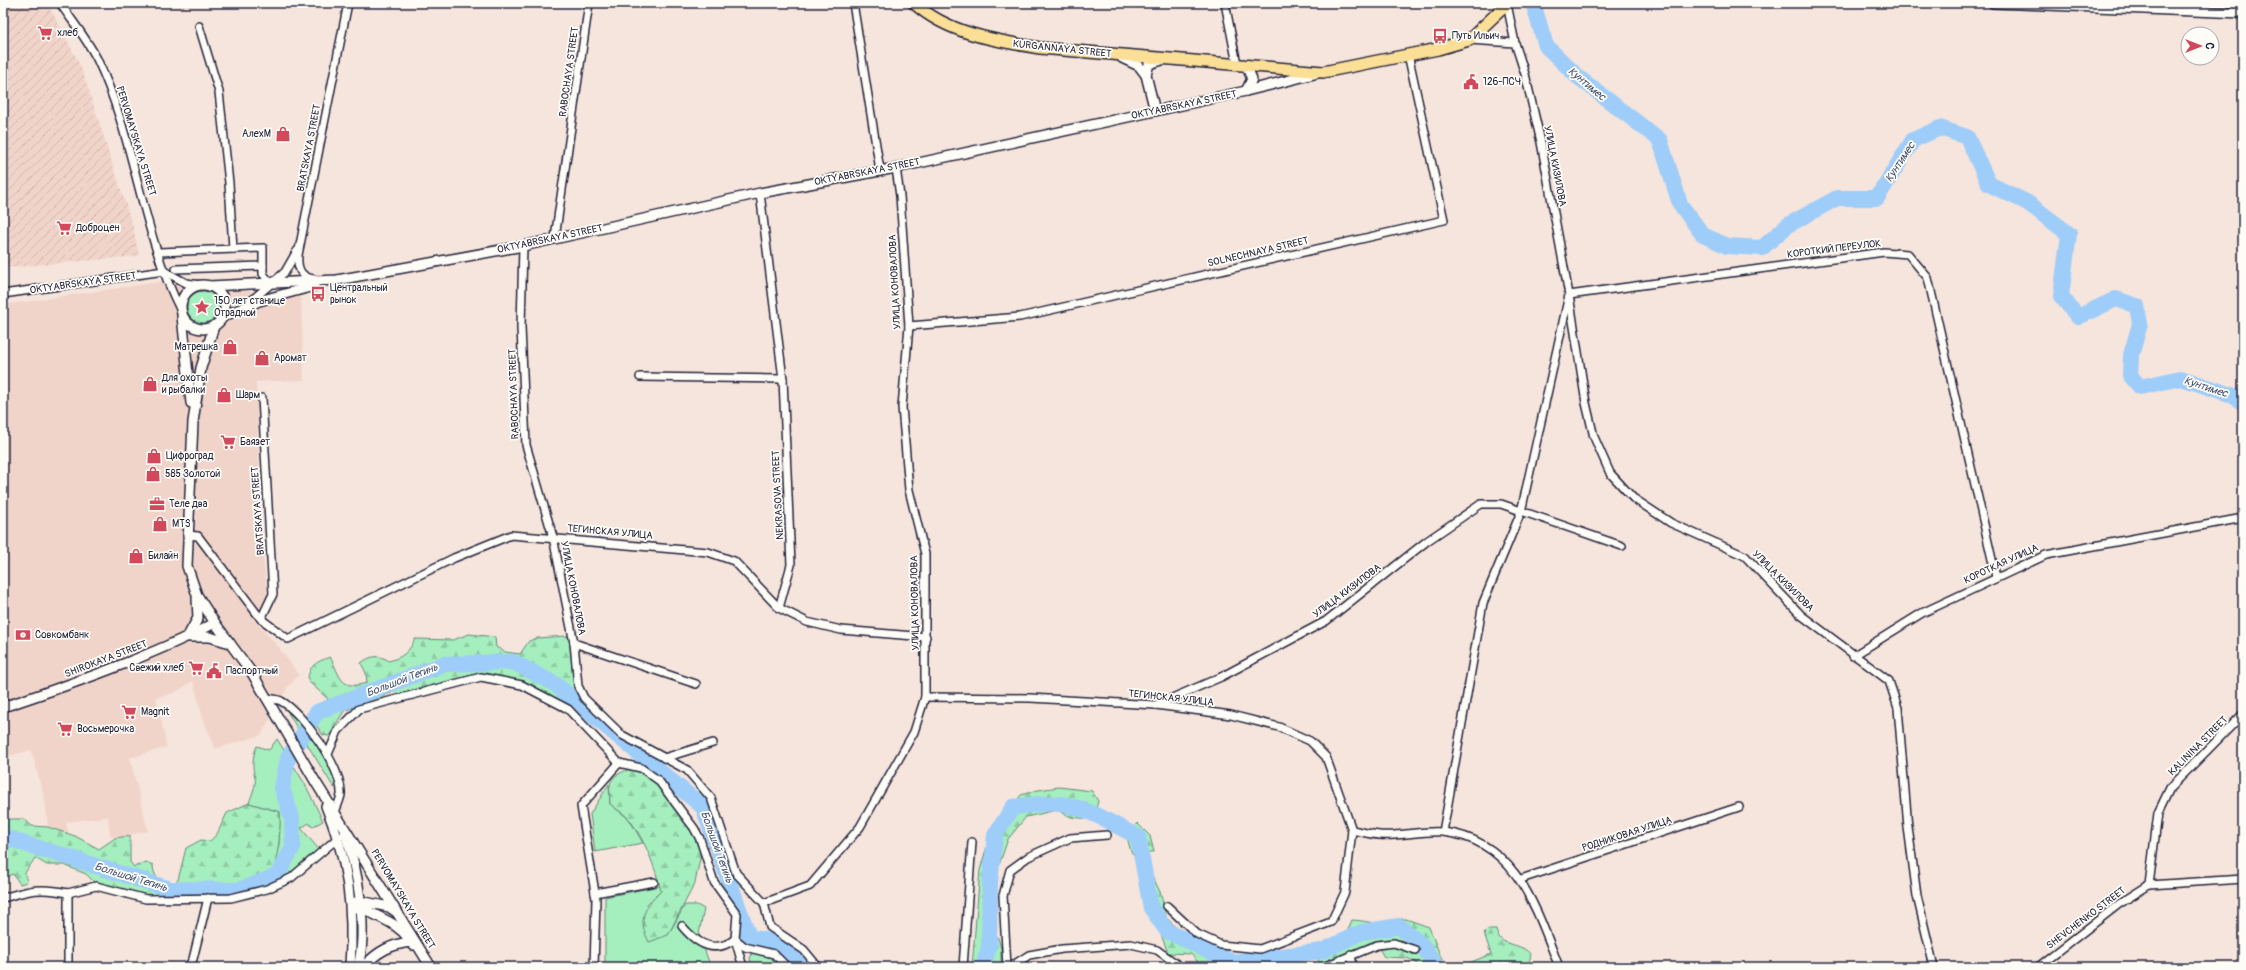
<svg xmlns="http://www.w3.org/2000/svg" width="2246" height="970" font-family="Pangolin,sans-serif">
<defs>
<pattern id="industrial-furrows" width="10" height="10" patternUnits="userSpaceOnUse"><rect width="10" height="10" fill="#f1d4c9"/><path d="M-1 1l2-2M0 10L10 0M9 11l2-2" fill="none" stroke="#ceb6ae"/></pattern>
<pattern id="forest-firs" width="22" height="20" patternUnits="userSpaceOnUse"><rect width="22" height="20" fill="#a5eebd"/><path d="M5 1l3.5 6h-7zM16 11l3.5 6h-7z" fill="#8ecca3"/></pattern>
</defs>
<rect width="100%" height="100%" fill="#f6e5dc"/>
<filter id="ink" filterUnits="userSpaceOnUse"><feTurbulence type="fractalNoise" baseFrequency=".025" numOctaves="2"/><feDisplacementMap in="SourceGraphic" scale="8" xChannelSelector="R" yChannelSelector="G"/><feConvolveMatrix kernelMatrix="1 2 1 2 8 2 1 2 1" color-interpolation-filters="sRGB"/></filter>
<g filter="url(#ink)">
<!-- built -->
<path fill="#f1d4c9" d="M172,280L301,298L304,380L256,382L262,549L268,598L253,619L278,646L299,675L287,688L261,735L215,749L202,715L193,681L176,692L156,698L167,747L130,758L148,831L115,838L110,836L108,817L66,822L69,835L65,834L48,827L45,800L31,750L3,758V305Z"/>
<!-- industrial -->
<path fill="url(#industrial-furrows)" d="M3,3H47L65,36L81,67L133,227L139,256L3,268Z"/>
<!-- grass -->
<g fill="#a5eebd" stroke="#64887c">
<circle cx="203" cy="307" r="16"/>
<path d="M288,713C302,721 343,773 334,788Z"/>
<path d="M277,739L305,784L323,821L312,827L309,823L301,828L321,852L291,878L267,889L279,844L280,812L249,803C251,797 257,783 255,778C252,769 252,756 257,746L269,750Z"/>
<path d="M609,784L610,804L629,819L643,843L595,852L590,814Z"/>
<path d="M660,886L661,891L647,904L668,935L685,905H697L704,909L699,934L710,965L605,967V897Z"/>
<path d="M752,953C764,952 774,959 781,967H752L750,958Z"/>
</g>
<!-- forest -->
<g fill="url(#forest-firs)" stroke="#64887c">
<path d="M469,634L495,637L496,647L505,652L520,654L529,641L537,638L567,636L574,643L578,685L584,698L568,709L522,685L481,677L400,698L394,692L385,695L383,698L371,700L344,711L329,736L323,735L310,716L328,699L308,681C308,665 317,662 330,657C341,676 339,691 367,683L366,673L361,663C370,656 379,654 389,661C403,657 409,652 415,639L453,640Z"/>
<path d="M630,769L649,775L698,839L701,854L695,883L668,935L649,942C637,919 644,908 661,891C655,866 645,841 630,820C625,814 616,809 610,804C609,781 608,777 630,769Z"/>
<path d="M1059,787L1092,791L1098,801L1096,809L1089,819L1071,817L1057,810L1026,817L1008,839L996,874L988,881L983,905L985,920L998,938L1001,948V967H972L980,870L993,825L1007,806L1015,803L1021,795L1038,790Z"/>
<path d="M249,803L280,812C281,839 277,863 267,889L231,898L146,899L95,883L86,874L64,865H47L35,858L25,873L27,882L20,884L13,874L3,878V819H24L32,826L48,827L75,836L99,849L115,838L130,836V862L134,867L146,862L153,865C153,877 160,881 170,886L178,880L186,848L201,840L210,841L217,834L227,813Z"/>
<path d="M1137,823L1150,836L1154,852H1147V865L1161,894L1166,917L1178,930L1192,940L1221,954L1238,956L1275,954L1288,948L1293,952L1288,964L1284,967H1202L1191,954L1168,953L1151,908L1144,870L1131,852L1127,837Z"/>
<path d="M1401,919H1406L1429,927L1444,965L1448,967H1417L1416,962L1407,958L1384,957L1377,945L1320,964L1317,957L1325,945L1346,935L1352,920C1372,921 1381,928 1401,919Z"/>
<path d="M1487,930H1496C1498,936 1500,940 1505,942C1515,946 1543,950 1524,967L1491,964L1489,967H1459L1491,954L1484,933Z"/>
</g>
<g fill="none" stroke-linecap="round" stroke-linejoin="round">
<!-- river -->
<g stroke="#9ecdfa" stroke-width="16">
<path d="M1533,3L1546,46L1578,77L1660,140L1680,204L1703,235L1727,246L1762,248L1788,225L1837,198H1877L1913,140L1940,128L1967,137L1989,184L2028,203L2069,234L2061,296L2078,317L2116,299L2137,306L2140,324L2131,355L2130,375L2140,387L2181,378L2232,395L2243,403"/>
<path d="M3,837L170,889L239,890L277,876L293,847L292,818L282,788L288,758L317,712L444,664L513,662L555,684L703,807L749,937L781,943L801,967"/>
<path d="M983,967L989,947L990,884L995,835L1013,807C1031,805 1052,801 1071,806C1095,812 1117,826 1138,837L1151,908L1167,931L1232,962L1322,951L1362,932L1399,926L1423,946L1436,967"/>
</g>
<!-- minor casing -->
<g stroke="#22223b" stroke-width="10">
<g id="minor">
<path d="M60,3C72,21 87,39 97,59C135,138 141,231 180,309"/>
<path d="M853,3L880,170"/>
<path d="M1225,3L1237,64"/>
<path d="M1507,4L1515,43"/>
<path d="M199,26L219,92L229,183L233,249"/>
<path d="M1469,40L1515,43L1525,74L1541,142L1569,295L1586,403L1594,437L1610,473L1633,498L1671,523L1745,556L1801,615L1889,681L1898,708L1908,827L1917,896L1934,967"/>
<path d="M760,193L783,379L791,565L779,608"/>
<path d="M555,238L589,3"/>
<path d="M523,246L521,327L526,445L553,537L574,643L578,686L584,698L622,735L687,770L711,798L736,873L764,903L770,927L804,950L818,967"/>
<path d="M159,252L263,248V274L272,284"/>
<path d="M176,269L263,266"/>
<path d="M164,271L186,283L201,285"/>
<path d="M314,279C300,277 297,268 298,255L348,3"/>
<path d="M3,294L164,271"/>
<path d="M247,304L285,272L297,251"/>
<path d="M909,326L1020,317L1444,220L1408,54"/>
<path d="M640,377L783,379"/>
<path d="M187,535L198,536L261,619L288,639L454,558L511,535L708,552L734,561L779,608L807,622L841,630L926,637"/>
<path d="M261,619L273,594L262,398"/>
<path d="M574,643L696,684"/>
<path d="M1853,656L1922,613L2046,555L2243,518"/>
<path d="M925,697L1030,698L1156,705L1231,715L1279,727L1310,741L1326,757L1352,830C1361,832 1370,834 1379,835C1400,837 1422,830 1443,832C1516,840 1536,908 1559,967"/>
<path d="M266,698C271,699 277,699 281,701C303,713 343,769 341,795C340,800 337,807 335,812"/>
<path d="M1156,705L1221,677L1326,621L1427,541L1481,504H1501L1622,546"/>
<path d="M328,754L338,731L359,709L481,677L522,685L568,709L619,763"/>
<path d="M664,758L713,743"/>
<path d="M1443,832L1483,603L1521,512L1569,295L1884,252L1908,254L1928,278L1996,577"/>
<path d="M1521,879L1739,807"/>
<path d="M2149,885L2158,813L2170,788L2243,714"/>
<path d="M68,893L96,886L146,899L231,898L267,889L291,878L339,837"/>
<path d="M595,893L654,882"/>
<path d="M3,898C30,890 40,887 68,893V967"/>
<path d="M764,903L810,886L860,827L914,732L925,697V554L909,490L902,407L909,326L900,196L896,168"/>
<path d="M1167,906L1197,934L1221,945L1260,949L1331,922L1345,892L1352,830"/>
<path d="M1351,954L1353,967"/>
<path d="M188,967L193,959L208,898"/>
<path d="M594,967L596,899L581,806L619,763L641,768L658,780L694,828L700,839L714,882L737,914L735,939C714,955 696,943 682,926"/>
<path d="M743,967L735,939L745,947L774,954L787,967"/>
<path d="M963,967L972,842"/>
<path d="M1007,967L1003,896L1010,870L1028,857L1070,838L1107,835"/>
<path d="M1010,967L1029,955L1062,949L1131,944L1157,950L1181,967"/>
<path d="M1323,967L1377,945L1394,943L1415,950"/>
<path d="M2038,967L2119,904L2149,885L2243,879"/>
</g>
</g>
<!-- tertiary casing -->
<g stroke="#22223b" stroke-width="12">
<g id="tertiary">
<path d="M1993,3L2243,13"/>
<path d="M1122,58L1139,66L1146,75"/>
<path d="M1246,65L1252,79L1246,91"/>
<path d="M1155,111L1146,75L1149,64L1162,60"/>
<circle cx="203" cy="307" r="22"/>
<path d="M209,286L337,280L523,246L760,193L896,168L1246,91L1318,73"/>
<path d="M182,316L191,403"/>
<path d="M222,317L259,301L314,286"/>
<path d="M214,326L201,368L193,422L187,566L197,595L215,623L252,673L315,781L431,967"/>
<path d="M188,636L198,618L197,598"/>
<path d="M190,637H210L230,643"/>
<path d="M3,707C75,683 147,658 215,623"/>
<path d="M326,806C348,860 354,908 350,967"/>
<path d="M345,833C358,870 368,929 358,967"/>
<path d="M356,902C372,918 394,918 409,939"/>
<path d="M356,908L365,902L389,907L398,913"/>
<path d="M363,967C377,952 391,944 411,942L413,945"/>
</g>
</g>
<!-- primary casing -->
<g stroke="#22223b" stroke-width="14">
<path id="primary" d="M914,3C948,34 997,41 1040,48L1323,72L1438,49L1469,40L1508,3"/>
</g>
<!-- minor -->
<use href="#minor" stroke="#fdfcf7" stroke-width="7"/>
<!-- tertiary -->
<use href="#tertiary" stroke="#fdfcf7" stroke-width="9"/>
<!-- primary -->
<use href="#primary" stroke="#fbdf96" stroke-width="11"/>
</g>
</g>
<!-- icons -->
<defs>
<g id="supermarket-bare" transform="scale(1.2)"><path d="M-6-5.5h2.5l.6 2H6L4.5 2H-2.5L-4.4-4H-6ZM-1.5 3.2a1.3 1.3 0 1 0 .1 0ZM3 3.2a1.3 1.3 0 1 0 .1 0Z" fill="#d1495b" stroke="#fdfcf7" stroke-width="2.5" paint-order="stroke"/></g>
<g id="bus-bare" transform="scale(1.2)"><path d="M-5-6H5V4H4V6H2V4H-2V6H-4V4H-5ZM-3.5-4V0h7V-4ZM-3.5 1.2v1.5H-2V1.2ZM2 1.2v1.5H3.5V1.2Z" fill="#d1495b" stroke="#fdfcf7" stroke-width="2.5" paint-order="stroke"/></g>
<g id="civic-bare" transform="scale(1.2)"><path d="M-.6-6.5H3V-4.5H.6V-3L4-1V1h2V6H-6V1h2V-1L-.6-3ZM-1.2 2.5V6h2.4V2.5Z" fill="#d1495b" stroke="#fdfcf7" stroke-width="2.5" paint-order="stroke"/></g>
<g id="shop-bare" transform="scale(1.2)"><path d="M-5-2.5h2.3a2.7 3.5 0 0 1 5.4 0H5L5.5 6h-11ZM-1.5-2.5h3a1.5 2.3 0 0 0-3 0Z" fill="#d1495b" stroke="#fdfcf7" stroke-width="2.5" paint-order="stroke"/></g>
<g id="sight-bare" transform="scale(1.2)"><path d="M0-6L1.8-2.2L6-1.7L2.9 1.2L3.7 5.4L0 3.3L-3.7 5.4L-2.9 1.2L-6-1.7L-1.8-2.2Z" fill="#d1495b" stroke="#fdfcf7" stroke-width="2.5" paint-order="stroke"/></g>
<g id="office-bare" transform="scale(1.2)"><path d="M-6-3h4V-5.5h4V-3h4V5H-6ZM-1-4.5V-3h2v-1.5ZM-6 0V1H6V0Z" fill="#d1495b" stroke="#fdfcf7" stroke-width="2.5" paint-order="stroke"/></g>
<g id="bank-bare" transform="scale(1.2)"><path d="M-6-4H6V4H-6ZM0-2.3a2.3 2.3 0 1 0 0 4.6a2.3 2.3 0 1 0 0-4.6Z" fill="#d1495b" stroke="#fdfcf7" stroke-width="2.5" paint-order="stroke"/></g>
</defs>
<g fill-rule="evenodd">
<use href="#supermarket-bare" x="45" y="33"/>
<use href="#bus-bare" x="1440" y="36"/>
<use href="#civic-bare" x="1471" y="82"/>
<use href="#shop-bare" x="283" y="134"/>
<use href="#supermarket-bare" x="64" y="228"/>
<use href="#bus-bare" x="318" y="294"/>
<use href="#sight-bare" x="202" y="307"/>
<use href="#shop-bare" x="230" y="347"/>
<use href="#shop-bare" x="262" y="358"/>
<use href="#shop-bare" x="150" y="384"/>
<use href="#shop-bare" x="224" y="395"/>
<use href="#supermarket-bare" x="228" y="442"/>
<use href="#shop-bare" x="154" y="456"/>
<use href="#shop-bare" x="153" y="474"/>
<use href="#office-bare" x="157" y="504"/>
<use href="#shop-bare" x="160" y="524"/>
<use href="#shop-bare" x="136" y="556"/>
<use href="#bank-bare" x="23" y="635"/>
<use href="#supermarket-bare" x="196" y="668"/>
<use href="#civic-bare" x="214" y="671"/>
<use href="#supermarket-bare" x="129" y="712"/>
<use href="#supermarket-bare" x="65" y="729"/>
</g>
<g text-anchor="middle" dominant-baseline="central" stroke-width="3.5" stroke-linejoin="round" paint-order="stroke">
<!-- poi labels -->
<g font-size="10" fill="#22223b" stroke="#fdfcf7" text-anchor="start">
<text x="57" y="33">хлеб</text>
<text x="1452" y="36">Путь Ильич</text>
<text x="1483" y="82">126-ПСЧ</text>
<text x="271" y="134" text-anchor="end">АлехМ</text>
<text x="76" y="228">Доброцен</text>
<text x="330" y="288">Центральный<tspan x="330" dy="12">рынок</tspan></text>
<text x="214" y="301">150 лет станице<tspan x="214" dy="12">Отрадной</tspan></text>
<text x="218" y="347" text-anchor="end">Матрешка</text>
<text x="274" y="358">Аромат</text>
<text x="162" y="378">Для охоты<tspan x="162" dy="12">и рыбалки</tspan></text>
<text x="236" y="395">Шарм</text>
<text x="240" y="442">Баязет</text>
<text x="166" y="456">Цифроград</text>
<text x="165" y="474">585 Золотой</text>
<text x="169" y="504">Теле два</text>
<text x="172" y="524">MTS</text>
<text x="148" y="556">Билайн</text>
<text x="35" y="635">Совкомбанк</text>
<text x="184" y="668" text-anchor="end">Свежий хлеб</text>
<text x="226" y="671">Паспортный</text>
<text x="141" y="712">Magnit</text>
<text x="77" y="729">Восьмерочка</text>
</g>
<!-- street labels -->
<g font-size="10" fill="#22223b" stroke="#fdfcf7">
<text transform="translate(1062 49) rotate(6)">KURGANNAYA STREET</text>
<text transform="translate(569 72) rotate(-82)">RABOCHAYA STREET</text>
<text transform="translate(1184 105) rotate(-12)">OKTYABRSKAYA STREET</text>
<text transform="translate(136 141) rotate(73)">PERVOMAYSKAYA STREET</text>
<text transform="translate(309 148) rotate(-79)">BRATSKAYA STREET</text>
<text transform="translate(1555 166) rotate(79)">УЛИЦА КИЗИЛОВА</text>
<text transform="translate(867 172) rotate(-11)">OKTYABRSKAYA STREET</text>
<text transform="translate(550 239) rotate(-12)">OKTYABRSKAYA STREET</text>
<text transform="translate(1834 249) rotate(-7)">КОРОТКИЙ ПЕРЕУЛОК</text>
<text transform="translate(1258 252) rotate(-13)">SOLNECHNAYA STREET</text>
<text transform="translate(895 282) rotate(-93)">УЛИЦА КОНОВАЛОВА</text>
<text transform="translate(83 283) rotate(-8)">OKTYABRSKAYA STREET</text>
<text transform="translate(514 394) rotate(-92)">RABOCHAYA STREET</text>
<text transform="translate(778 495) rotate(-93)">NEKRASOVA STREET</text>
<text transform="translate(258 511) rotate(-94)">BRATSKAYA STREET</text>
<text transform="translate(610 532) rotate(5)">ТЕГИНСКАЯ УЛИЦА</text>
<text transform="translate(2001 564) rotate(-25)">КОРОТКАЯ УЛИЦА</text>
<text transform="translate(1783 581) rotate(45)">УЛИЦА КИЗИЛОВА</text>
<text transform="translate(573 588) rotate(79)">УЛИЦА КОНОВАЛОВА</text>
<text transform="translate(1347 591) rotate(-37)">УЛИЦА КИЗИЛОВА</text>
<text transform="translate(915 603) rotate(-91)">УЛИЦА КОНОВАЛОВА</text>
<text transform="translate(106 659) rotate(-21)">SHIROKAYA STREET</text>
<text transform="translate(1171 698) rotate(6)">ТЕГИНСКАЯ УЛИЦА</text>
<text transform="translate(2198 746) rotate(-45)">KALININA STREET</text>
<text transform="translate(1627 834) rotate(-18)">РОДНИКОВАЯ УЛИЦА</text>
<text transform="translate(403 899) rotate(59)">PERVOMAYSKAYA STREET</text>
<text transform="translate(2086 918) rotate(-37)">SHEVCHENKO STREET</text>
</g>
<!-- water labels -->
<g font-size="11" font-style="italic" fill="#475574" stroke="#fdfcf7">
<text transform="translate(1587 84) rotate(40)">Кунтимес</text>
<text transform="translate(1900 162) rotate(-57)">Кунтимес</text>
<text transform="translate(2206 387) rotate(18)">Кунтимес</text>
<text transform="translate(402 680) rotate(-21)">Большой Тегинь</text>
<text transform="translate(717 847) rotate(70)">Большой Тегинь</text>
<text transform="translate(131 877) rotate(17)">Большой Тегинь</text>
</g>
</g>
<!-- margin -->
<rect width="2246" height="970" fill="none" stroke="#fdfcf7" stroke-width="16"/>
<rect x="8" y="8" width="2230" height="954" fill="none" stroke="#22223b" stroke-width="1.5" filter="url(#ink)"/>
<!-- north arrow -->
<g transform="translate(2200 46) rotate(90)"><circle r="19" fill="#fdfcf7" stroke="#a5a5ac"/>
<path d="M0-3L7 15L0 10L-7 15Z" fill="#d1495b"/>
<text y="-6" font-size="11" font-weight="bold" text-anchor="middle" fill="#22223b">С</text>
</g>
</svg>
